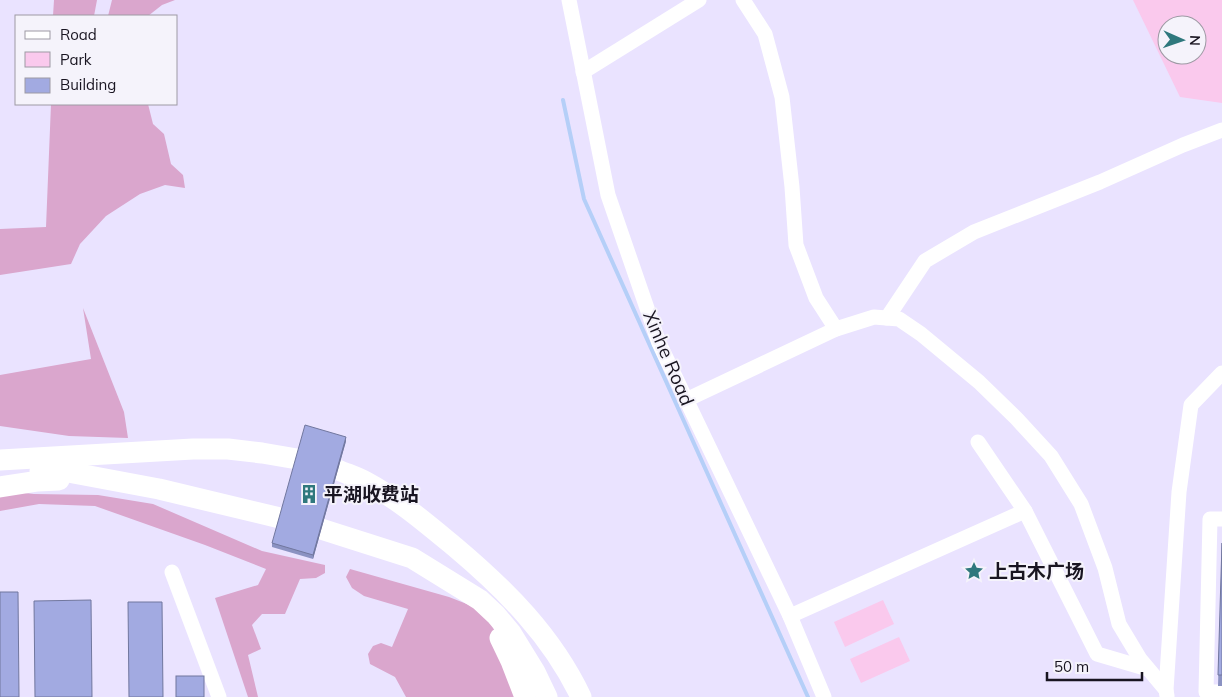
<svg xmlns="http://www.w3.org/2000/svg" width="1222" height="697" font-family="Mulish,'Noto Sans SC',sans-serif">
<rect width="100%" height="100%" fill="#eae3ff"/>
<!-- green -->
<g fill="#fac9ed" fill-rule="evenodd">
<path d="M1133,0H1222V103L1180,97ZM1167,25H1197V55H1167Z"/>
<path d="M883,600L894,624L845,647L834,622Z"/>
<path d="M899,637L910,661L861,683L850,659Z"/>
</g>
<!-- forest -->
<g fill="#daa6cd">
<path d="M54,0H97L94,16H53Z"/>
<path d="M112,0H175L162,5L148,16H108Z"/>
<path d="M51,104H148L153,124L164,134L171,164L183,175L185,188L165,185L140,194L106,216L80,244L71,264L0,275V229L46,227Z"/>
<path d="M83,308L124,412L128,438L69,436L0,426V375L91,359Z"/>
<path d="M16,492L34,494L98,495L153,504L262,551L325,565V573L316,578L300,579L285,614H262L252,625L261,649L248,655L258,697H248L215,598L258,585L266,569L205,545L95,506L39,504L0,511V495Z"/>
<path d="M350,569L449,597L472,606L490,622L530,697H406L395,677L370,664L368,654L373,646L381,643L392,647L408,609L364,596L352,588L346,577Z"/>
</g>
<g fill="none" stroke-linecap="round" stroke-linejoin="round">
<!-- stream -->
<path stroke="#b5cff8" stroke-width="4" d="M563,100L584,199L808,697"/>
<!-- minor -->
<g stroke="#fff" stroke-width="15">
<path d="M569,0L608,195L659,343L790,616L824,697"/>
<path d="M743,0L765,34L782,97L792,187L796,245L816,298L836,329"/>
<path d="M583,72L699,0"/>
<path d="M887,318L925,261L974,232L1100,182L1183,145L1222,130"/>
<path d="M686,400L836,329L874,317L899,319L921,334L979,382L1017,419L1051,456L1081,504L1105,568L1119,624L1140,659L1166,690"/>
<path d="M978,442L1025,511"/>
<path d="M1222,519H1210L1206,692H1222"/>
<path d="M172,572L219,697"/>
<path d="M790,616L1025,511L1097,654L1148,669"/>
<path d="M1167,696L1166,690L1179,492L1191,405L1222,373"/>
</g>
<!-- highway -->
<g stroke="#fff" stroke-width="21">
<path d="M0,460L193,449H228L262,453L297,459"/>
<path d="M338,470C347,474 357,477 366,482C398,499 427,524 455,547C506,590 552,636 581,697"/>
<path d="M40,471L68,472L159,489L280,518"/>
<path d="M0,487L38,481L59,480"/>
<path d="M321,529L412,558L480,600L496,615L511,633L535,672L547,697"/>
<path d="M500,638L511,661L525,697"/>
</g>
</g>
<!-- wall -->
<g fill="#8b92c2">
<path d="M346,441L313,559L272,547V543Z"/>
<path d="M1222,543V686H1218Z"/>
</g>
<!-- shaded-wall -->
<path fill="#71779e" d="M346,437V441L313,559V555Z"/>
<!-- building -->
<g fill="#a2aae1" stroke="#71779e">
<path d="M305,425L346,437L313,555L272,543Z"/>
<path d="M1222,543V675H1218Z"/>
<path d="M0,592H18L19,697H0Z"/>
<path d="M91,600L92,697H35L34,601Z"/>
<path d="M128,602H162L163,697H129Z"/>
<rect x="176" y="676" width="28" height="21"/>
</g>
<!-- icons -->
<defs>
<g id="building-bare" transform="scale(1.5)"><path d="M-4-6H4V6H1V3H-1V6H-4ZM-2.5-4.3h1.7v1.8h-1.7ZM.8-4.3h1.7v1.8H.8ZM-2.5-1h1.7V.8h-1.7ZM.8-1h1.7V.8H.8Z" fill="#2f787d" stroke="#f5f3fb" stroke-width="2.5" paint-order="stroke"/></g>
<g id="sight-bare" transform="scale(1.5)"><path d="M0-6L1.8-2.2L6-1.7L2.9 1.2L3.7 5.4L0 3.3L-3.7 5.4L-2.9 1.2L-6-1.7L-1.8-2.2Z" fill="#2f787d" stroke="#f5f3fb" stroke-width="2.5" paint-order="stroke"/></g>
</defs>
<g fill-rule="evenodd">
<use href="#building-bare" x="309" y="494"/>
<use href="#sight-bare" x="974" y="571"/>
</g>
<g text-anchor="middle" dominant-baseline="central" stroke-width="4" stroke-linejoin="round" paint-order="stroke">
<!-- street labels -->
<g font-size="19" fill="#191521" stroke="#f5f3fb">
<text transform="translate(669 358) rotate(67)">Xinhe Road</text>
</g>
<!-- poi labels -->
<g font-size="19" font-weight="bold" fill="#191521" stroke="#f5f3fb" text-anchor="start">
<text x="324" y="494">平湖收费站</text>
<text x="989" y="571">上古木广场</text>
</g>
</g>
<!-- legend -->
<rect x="15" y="15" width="162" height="90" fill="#f5f3fb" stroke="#9d9aa4"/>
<rect x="25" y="31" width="25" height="8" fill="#ffffff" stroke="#9d9aa4"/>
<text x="60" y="40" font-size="15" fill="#191521">Road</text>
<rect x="25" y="52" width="25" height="15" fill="#fac9ed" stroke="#9d9aa4"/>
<text x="60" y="65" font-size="15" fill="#191521">Park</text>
<rect x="25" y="78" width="25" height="15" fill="#a2aae1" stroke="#9d9aa4"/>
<text x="60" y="90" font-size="15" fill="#191521">Building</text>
<!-- north arrow -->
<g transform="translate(1182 40) rotate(92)"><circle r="24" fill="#f5f3fb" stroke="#9d9aa4"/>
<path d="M0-4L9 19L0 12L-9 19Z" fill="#2f787d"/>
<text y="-8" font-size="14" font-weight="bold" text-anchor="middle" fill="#191521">N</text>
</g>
<!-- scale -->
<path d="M1047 672v8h95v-8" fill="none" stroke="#191521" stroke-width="2.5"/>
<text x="1054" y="672" font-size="15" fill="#191521" stroke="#f5f3fb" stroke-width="4" paint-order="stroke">50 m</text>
</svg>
